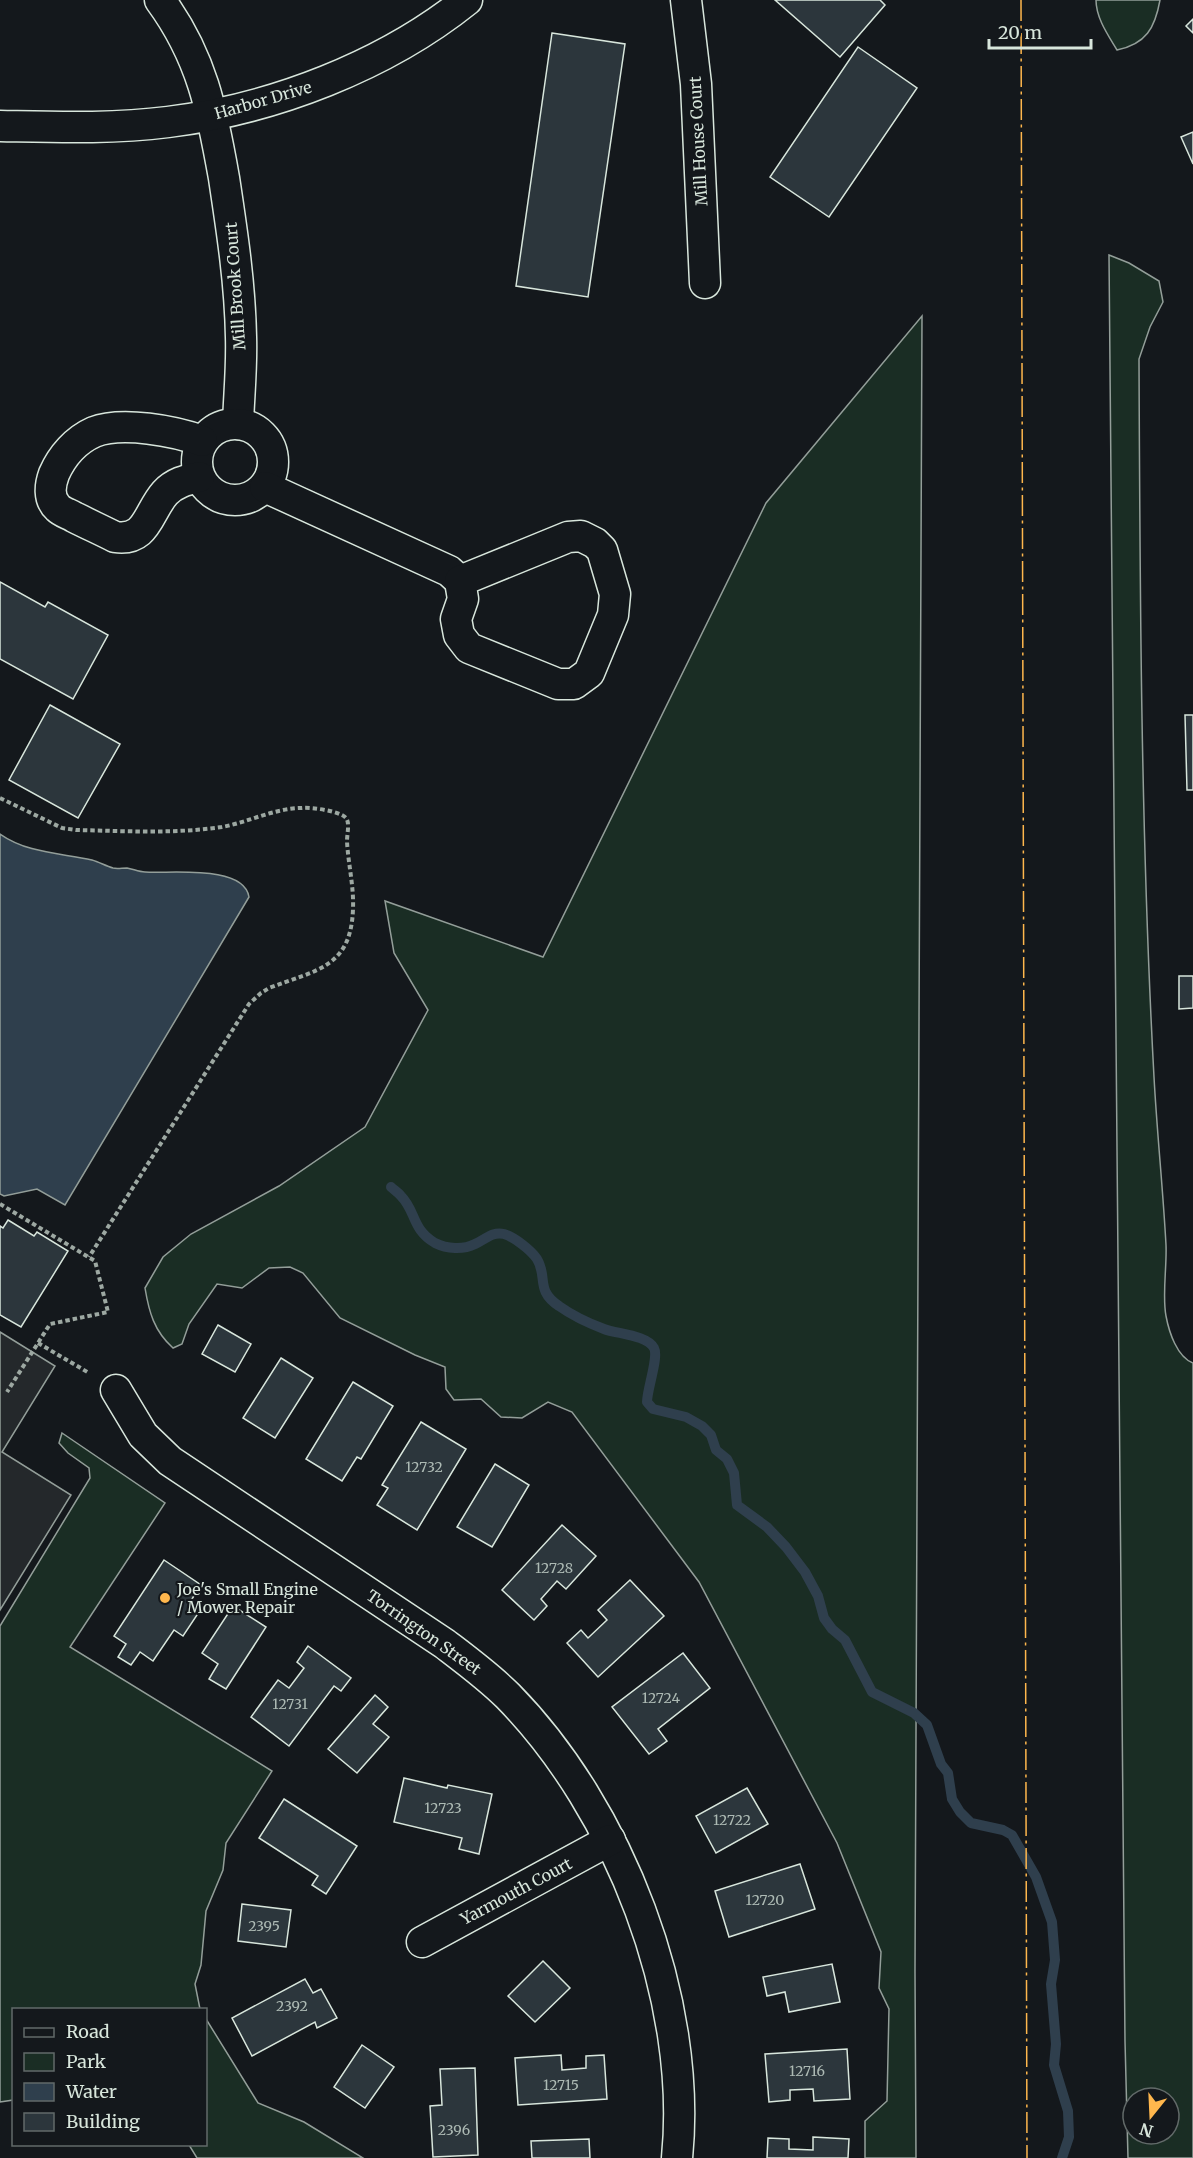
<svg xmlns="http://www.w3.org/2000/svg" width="1193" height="2158" font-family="Merriweather,serif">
<rect width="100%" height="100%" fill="#14181c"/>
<!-- green -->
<g fill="#1a2d24" stroke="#939e99" stroke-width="1.5" fill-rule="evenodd">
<path d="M1096,0H1160C1155,28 1146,44 1117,50C1108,35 1096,18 1096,0Z"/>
<path d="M1109,255L1129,263L1159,281L1163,302L1150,327L1139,359C1140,598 1141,838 1154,1077C1157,1133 1163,1189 1166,1245C1167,1267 1162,1295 1166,1316C1169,1332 1177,1357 1193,1363V2158H1128L1125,2041ZM1133,2098H1169V2134H1133Z"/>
<path d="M922,316L915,1972L916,2158H865V2121L887,2101L889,2009L879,1988L881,1952L837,1843L699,1582L572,1412L548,1402L522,1418L501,1417L481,1399L454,1400L446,1389L445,1367L415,1355L340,1318L303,1273L290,1267L269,1268L242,1288L217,1284L189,1324L182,1344L173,1348C154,1331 149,1312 145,1288L163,1257L191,1234L279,1186L365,1127L428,1010L394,953L385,901L543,957L766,503Z"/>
<path d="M62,1433L165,1503L70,1647L272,1771L226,1843L223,1870L206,1911L201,1965L195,1984L200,2009L14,2010L13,2100L0,2102V1626L90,1478L89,1468L68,1453L59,1443Z"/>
<path d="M206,2019L258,2103L304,2122L363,2158H197L189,2145L206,2144Z"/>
</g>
<!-- parking -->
<path fill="#24282b" stroke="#939e99" stroke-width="1.5" d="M0,1332L55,1366L2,1452L71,1495L0,1610Z"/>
<!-- water -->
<path fill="#2f3f4d" stroke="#939e99" stroke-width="1.5" d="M0,834C27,853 60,853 92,860C99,862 106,866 113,868C117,869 122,868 127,868C133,869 139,872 145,872C169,874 244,864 249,897L65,1205L37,1189L4,1196L0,1194Z"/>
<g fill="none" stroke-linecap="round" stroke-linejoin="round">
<!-- stream -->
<path stroke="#2f3f4d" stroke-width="10" d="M391,1187C394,1190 398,1192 401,1196C416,1211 412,1230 435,1243C447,1249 463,1250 475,1244C485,1240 492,1231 504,1234C514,1237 531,1250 537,1259C548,1277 535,1290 559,1306C573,1316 588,1323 604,1329C617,1334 647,1335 654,1348C659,1357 647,1389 647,1402L653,1409L686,1417L702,1426L711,1435L716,1450L727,1459L734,1473L737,1505L767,1527L786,1547L805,1572L818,1596L824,1618L832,1629L845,1640L872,1692L914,1713L927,1725L941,1764L948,1773L952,1799L960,1812L971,1823L1003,1830L1012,1835L1036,1877L1052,1922L1055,1960L1051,1984L1056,2044L1054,2065L1068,2111L1069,2137L1062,2158"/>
</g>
<!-- building -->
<g fill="#2c363c" stroke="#d8e6dc" stroke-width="1.5">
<path d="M775,0H880L885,5L840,57Z"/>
<path d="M1193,19V33L1186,26Z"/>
<path d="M552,33L625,44L588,297L516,286Z"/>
<path d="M858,47L917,88L829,217L770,177Z"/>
<path d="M1193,132V164L1181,137Z"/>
<path d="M0,582L45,607L48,602L108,635L73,699L0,659Z"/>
<path d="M50,705L120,744L78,818L9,780Z"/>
<path d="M1185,715H1193V790H1187Z"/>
<path d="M1179,976H1193V1008L1179,1009Z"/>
<path d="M8,1220L34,1236L37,1232L68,1251L21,1327L0,1315V1226L3,1228Z"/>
<path d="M218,1325L251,1344L235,1372L202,1354Z"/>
<path d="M281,1358L313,1378L275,1438L243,1418Z"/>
<path d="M353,1382L393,1406L361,1459L357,1457L342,1481L306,1459Z"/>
<path d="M421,1422L466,1449L417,1530L377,1505L388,1488L382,1485Z"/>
<path d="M495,1464L529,1485L492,1547L457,1527Z"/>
<path d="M562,1525L596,1556L566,1589L557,1581L541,1599L547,1606L534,1620L502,1590Z"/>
<path d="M164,1560L201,1585L190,1602L201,1609L183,1636L174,1630L153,1661L140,1652L131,1665L118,1657L126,1644L114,1636Z"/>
<path d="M630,1580L664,1616L598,1677L567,1643L581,1630L588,1638L607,1620L598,1610Z"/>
<path d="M233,1606L266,1627L226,1689L209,1679L218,1664L202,1653Z"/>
<path d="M308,1646L351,1678L341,1691L334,1686L289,1746L251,1717L278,1680L289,1688L304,1668L297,1662Z"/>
<path d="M683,1653L710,1688L658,1729L667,1741L649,1754L612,1707Z"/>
<path d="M375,1695L388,1707L373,1724L389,1737L357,1773L328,1749Z"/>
<path d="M404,1778L447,1788L448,1785L492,1794L479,1854L459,1849L462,1838L394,1822Z"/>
<path d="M747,1788L768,1824L716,1853L696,1816Z"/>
<path d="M284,1799L357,1846L326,1894L312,1885L318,1876L259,1838Z"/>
<path d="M800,1864L815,1909L729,1937L715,1891Z"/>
<path d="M242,1904L291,1910L286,1947L238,1941Z"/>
<path d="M543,1961L570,1988L535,2022L508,1996Z"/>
<path d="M832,1964L840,2002L789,2012L785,1992L767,1996L763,1977Z"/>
<path d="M305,1979L313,1993L321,1989L337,2018L317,2028L315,2022L252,2056L232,2018Z"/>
<path d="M362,2045L394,2067L365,2108L334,2087Z"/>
<path d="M847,2049L850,2099L814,2101L813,2089L790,2090V2100L769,2102L765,2054Z"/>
<path d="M561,2055L562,2070L586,2068V2056L604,2055L607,2099L518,2105L515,2058Z"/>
<path d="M475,2068L478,2155L433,2157L430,2106L442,2105L440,2069Z"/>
<path d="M813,2137L849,2139L848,2158H767L768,2138L789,2139V2149L813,2150Z"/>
<path d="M589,2139L590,2158H532L531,2141Z"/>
</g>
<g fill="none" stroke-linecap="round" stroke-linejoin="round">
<!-- street casing -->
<g stroke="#d8e6dc" stroke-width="33">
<g id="street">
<path d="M160,0C202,57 212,110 224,178C232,231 240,283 241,337C242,366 239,395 238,424"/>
<path d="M686,0L696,84L705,283"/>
<path d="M0,126C56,127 112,129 168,122C273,109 385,66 467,0"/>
<circle cx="235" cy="462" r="38"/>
<path d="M199,477C186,480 174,483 165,493C148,512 147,542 115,537C101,530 88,524 74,517C69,514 62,512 58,508C48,499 50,485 54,474C62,456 76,440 94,432C122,421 175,431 202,441"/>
<path d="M265,487L449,571L460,581"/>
<path d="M581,536L595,543L602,550L615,594L613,615L589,673L574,684H558L469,648L459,635L456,619L463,599L460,581L568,537Z"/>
<path d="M116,1390L143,1435L170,1461L445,1644C466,1660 489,1677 508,1696C619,1809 693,1999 677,2158"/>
<path d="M422,1942L610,1840"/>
</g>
</g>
<!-- path -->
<g stroke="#9da8a2" stroke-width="4" stroke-dasharray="4.5 3" stroke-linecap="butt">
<path d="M0,798L62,828L76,830C124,831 175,834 222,827C249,822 275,808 302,808C311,807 340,811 346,818C350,823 347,834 347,841C348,863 354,886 353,909C351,968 316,970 269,988L261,993L249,1004L89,1257"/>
<path d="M0,1204L95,1261L108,1312L50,1324L7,1392"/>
<path d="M38,1343L89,1373"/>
</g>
<!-- street -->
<use href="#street" stroke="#14181c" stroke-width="30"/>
<!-- power -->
<path stroke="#ffb74d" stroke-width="1.5" stroke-dasharray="21 4.5 3 4.5" stroke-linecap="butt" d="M1021,0L1027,2158"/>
</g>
<!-- markers -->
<circle fill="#ffb74d" stroke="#14181c" stroke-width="2" cx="165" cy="1598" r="6"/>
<g text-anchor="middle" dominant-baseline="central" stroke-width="4.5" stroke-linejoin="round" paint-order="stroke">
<!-- number labels -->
<g font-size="14" fill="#adbab4">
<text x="424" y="1467">12732</text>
<text x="554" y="1568">12728</text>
<text x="661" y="1698">12724</text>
<text x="290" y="1704">12731</text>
<text x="443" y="1808">12723</text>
<text x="732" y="1820">12722</text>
<text x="765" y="1900">12720</text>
<text x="264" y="1926">2395</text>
<text x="292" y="2006">2392</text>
<text x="807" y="2071">12716</text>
<text x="561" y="2085">12715</text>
<text x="454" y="2130">2396</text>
</g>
<!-- street labels -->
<g font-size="16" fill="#d8e6dc" stroke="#14181c">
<text transform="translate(263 100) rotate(-16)">Harbor Drive</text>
<text transform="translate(698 141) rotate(-93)">Mill House Court</text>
<text transform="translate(235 286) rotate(-94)">Mill Brook Court</text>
<text transform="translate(424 1632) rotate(35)">Torrington Street</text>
<text transform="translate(516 1891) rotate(-28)">Yarmouth Court</text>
</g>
<!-- poi labels -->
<g font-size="16" fill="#d8e6dc" stroke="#14181c" text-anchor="start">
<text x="177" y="1589">Joe's Small Engine<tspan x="177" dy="18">/ Mower Repair</tspan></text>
</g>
</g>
<!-- legend -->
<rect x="12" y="2008" width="195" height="138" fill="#14181c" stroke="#626a69" stroke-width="1.5"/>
<rect x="24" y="2028" width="30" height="9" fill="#14181c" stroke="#626a69" stroke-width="1.5"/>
<text x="66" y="2038" font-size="18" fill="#d8e6dc">Road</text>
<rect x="24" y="2053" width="30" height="18" fill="#1a2d24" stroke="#626a69" stroke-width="1.5"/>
<text x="66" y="2068" font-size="18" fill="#d8e6dc">Park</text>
<rect x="24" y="2083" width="30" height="18" fill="#2f3f4d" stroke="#626a69" stroke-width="1.5"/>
<text x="66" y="2098" font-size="18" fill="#d8e6dc">Water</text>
<rect x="24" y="2113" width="30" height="18" fill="#2c363c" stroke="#626a69" stroke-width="1.5"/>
<text x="66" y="2128" font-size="18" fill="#d8e6dc">Building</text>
<!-- north arrow -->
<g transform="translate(1151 2116) rotate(198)"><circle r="28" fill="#14181c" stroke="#626a69" stroke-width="1.5"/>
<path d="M0-4.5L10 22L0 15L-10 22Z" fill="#ffb74d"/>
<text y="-9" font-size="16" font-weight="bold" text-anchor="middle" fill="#d8e6dc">N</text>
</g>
<!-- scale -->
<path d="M989 39v9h102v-9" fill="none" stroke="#d8e6dc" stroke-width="3"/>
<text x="998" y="39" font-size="18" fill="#d8e6dc" stroke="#14181c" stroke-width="4.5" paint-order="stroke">20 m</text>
</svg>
